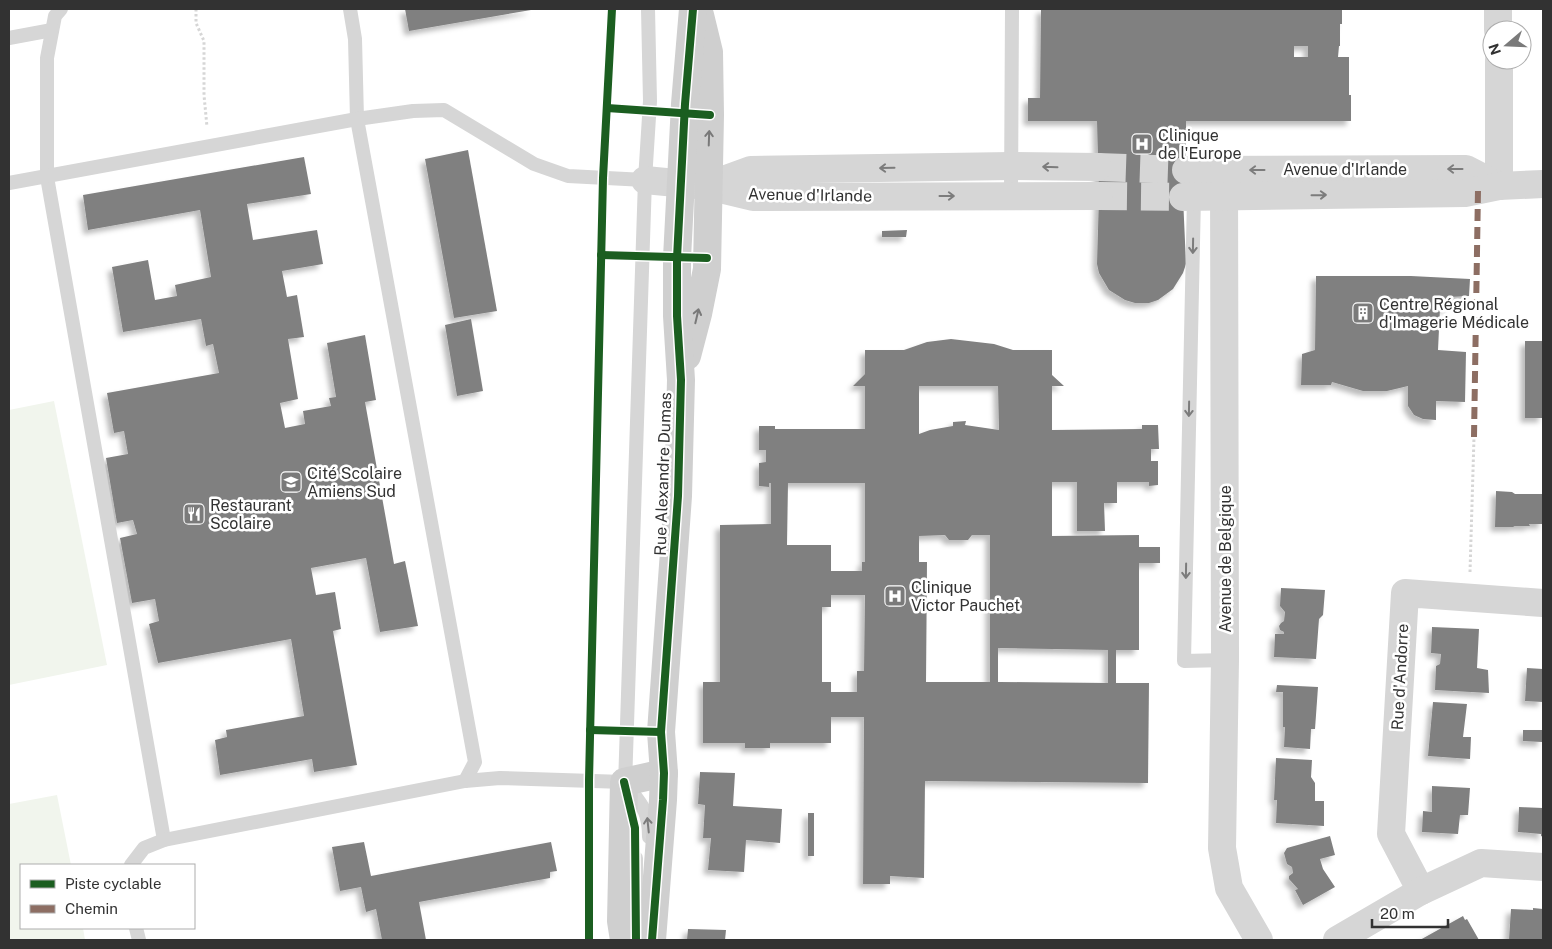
<svg xmlns="http://www.w3.org/2000/svg" width="1552" height="949" font-family="'Public Sans',sans-serif">
<defs>
<filter id="shadow"><feDropShadow dx="-4.5" dy="4.5" stdDeviation="2.5" flood-color="#0004"/></filter>
</defs>
<rect width="100%" height="100%" fill="#fff"/>
<!-- park -->
<g fill="#f1f5ed">
<path d="M54,401L107,665L9,685V410Z"/>
<path d="M57,795L71,865H21V928H83L85,940H9V804Z"/>
</g>
<!-- building -->
<g fill="#808080" fill-rule="evenodd" filter="url(#shadow)">
<path d="M405,9H531V10L409,31Z"/>
<path d="M1041,9H1342V24H1340V46H1339L1338,57H1349V95H1351V121H1186V170L1183,197L1186,264L1183,273L1173,289L1158,300L1149,303H1135L1125,300L1109,290L1099,273L1097,264L1099,196L1097,121H1028V98H1040ZM1294,46H1308V57H1294Z"/>
<path d="M468,150L497,311L454,318L425,159Z"/>
<path d="M304,157L311,194L247,204L253,240L317,230L323,264L282,271L287,297L297,295L304,337L288,339L298,399L280,403L285,428L305,424L303,411L331,406L329,398L336,397L327,343L365,335L376,400L365,402L394,564L405,561L418,626L380,632L366,558L311,568L316,595L335,592L341,629L333,631L357,765L314,772L312,759L220,775L215,740L227,737L226,730L304,716L291,639L158,663L149,624L159,621L155,599L132,603L120,538L137,534L133,520L117,523L106,458L128,454L124,431L114,433L107,393L219,373L213,344L206,346L201,319L123,332L112,267L148,260L155,300L177,296L175,285L211,277L200,210L88,230L83,195Z"/>
<path d="M907,230L906,237H882V231Z"/>
<path d="M1316,276H1411L1470,279L1469,296L1449,297L1448,309L1440,308L1438,350L1466,352L1465,402L1436,401V420L1423,419L1414,415L1408,406V386L1387,391H1363L1332,382L1331,385H1301L1302,354L1315,350Z"/>
<path d="M471,319L483,391L457,396L445,325Z"/>
<path d="M951,339L994,344L1013,350H1052V375L1064,386H1052V430L1142,429V425H1158L1159,449H1151V461H1158V485L1149,486V482H1117V503H1104L1105,531H1077V482H1052V536L1139,535V547H1160V563H1139V650H1116V683H1149L1148,783L925,781L924,878L890,876V884H863L864,717H831V743H770V748H745V743H703V682H720V525L771,524V483H769V487L759,486V463L766,462V450H759V426H775V429H865V386H853L865,374V350H904L927,342ZM919,386H998L999,430L965,425L966,421L953,422V426L930,430L919,434ZM788,483H865V562H862V571H831V545H787ZM945,535L949,540H968L972,535H990V682H926L927,562H919V536ZM831,595H865L864,671H857V692H831V682H822V607H831ZM998,648L1108,650V683L998,682Z"/>
<rect x="1525" y="341" width="18" height="77"/>
<path d="M1496,491L1512,492L1515,494H1543V524H1529L1530,526H1515L1513,527H1495Z"/>
<path d="M1281,588L1325,590L1323,615L1319,619L1316,659L1274,657L1275,634H1284V632L1280,630L1279,626L1281,623L1284,621L1285,612L1280,606Z"/>
<path d="M1432,627L1479,629L1477,668L1488,670L1489,693L1435,690L1436,666L1440,664L1441,654L1431,653Z"/>
<path d="M1527,668L1543,669V702L1525,701Z"/>
<path d="M1277,685L1318,687L1315,729H1311L1310,749L1284,747L1285,727H1283V692H1276Z"/>
<path d="M1433,702L1467,704L1463,737H1471L1470,759L1428,756Z"/>
<path d="M1523,730H1543L1542,742L1523,741Z"/>
<path d="M1276,758L1312,760L1311,777L1315,783V801H1324V826L1276,823L1277,800H1274Z"/>
<path d="M700,772L735,773L733,806L782,809L780,843L746,840L744,872L708,870L711,838H703L705,805L698,804Z"/>
<path d="M1432,786L1470,788L1468,815H1460L1458,834L1422,832L1423,811L1432,812Z"/>
<path d="M1519,807L1543,808V837L1541,836V834L1518,832Z"/>
<rect x="808" y="813" width="6" height="43"/>
<path d="M1330,836L1335,855L1320,859L1323,869L1335,887L1303,905L1295,890L1298,889L1289,879V876L1293,873L1292,867L1287,864L1284,853L1287,848Z"/>
<path d="M364,842L371,876L551,842L557,871L550,872V878L419,902L426,940H382L376,909L366,912L361,887L340,891L332,847Z"/>
<path d="M1533,908L1543,909V940H1509L1511,909L1533,910Z"/>
<path d="M1463,916L1465,920L1467,919L1479,940H1420Z"/>
<path d="M688,929L726,930L725,940H687Z"/>
</g>
<g fill="none" stroke-linecap="round" stroke-linejoin="round">
<!-- street-tunnel -->
<g stroke="#d6d6d6" stroke-width="28" stroke-dasharray="28 14" stroke-linecap="butt">
<path d="M1098,167L1186,170"/>
<path d="M1099,196L1183,197"/>
</g>
<!-- path -->
<g stroke="#d6d6d6" stroke-width="3" stroke-dasharray="2.5 2.5" stroke-linecap="butt">
<path d="M196,9V23L204,41V95L207,127"/>
<path d="M1470,572L1474,437"/>
</g>
<!-- lane -->
<g stroke="#d6d6d6" stroke-width="14">
<path d="M61,9L55,16L47,58V177L164,840"/>
<path d="M350,9L355,39L357,119L475,762L465,781"/>
<path d="M9,38L52,30"/>
<path d="M9,183L357,119L413,111L444,110L534,164L568,176L645,180"/>
<path d="M1011,195L1012,9"/>
<path d="M1194,197L1184,661L1225,660"/>
<path d="M625,785L645,180L650,101L648,9"/>
<path d="M636,858V940"/>
<path d="M131,865L144,848L164,840L465,781L500,778L624,782C640,803 649,809 649,837"/>
<path d="M136,928L139,940"/>
</g>
<!-- street -->
<g stroke="#d6d6d6" stroke-width="28">
<path d="M1498,9V30"/>
<path d="M1499,60V186"/>
<path d="M1186,170L1466,169L1499,186"/>
<path d="M1224,170L1225,660L1222,848L1229,888L1259,940"/>
<path d="M645,180L707,186L753,197L1099,196"/>
<path d="M707,186L751,170L1011,166L1098,167"/>
<path d="M1183,197L1465,193L1499,186L1543,184"/>
<path d="M1421,891L1391,834L1405,593L1543,603"/>
<path d="M1337,940L1421,891L1481,863L1543,867"/>
</g>
<!-- secondary -->
<g stroke="#cfcfcf" stroke-width="28">
<path d="M687,356L698,314L707,269L710,115L709,52L700,15"/>
<path d="M624,940L621,921L624,782L664,773"/>
<path d="M652,940L663,800L664,773L661,732L678,496L681,380L677,316V258L685,104L693,9"/>
</g>
<!-- quiet -->
<path stroke="#8d6e63" stroke-width="6" stroke-dasharray="12 6" stroke-linecap="butt" d="M1474,437L1478,190"/>
<!-- cycleway casing -->
<g stroke="#fff" stroke-width="11">
<g id="cycleway">
<path d="M607,108L710,115"/>
<path d="M601,255L707,258"/>
<path d="M590,730L661,732"/>
<path d="M624,782L635,828L636,940"/>
<path d="M589,940V780L603,178L612,9"/>
<path d="M652,940L663,800L664,773L661,732L678,496L681,380L677,316V258L685,104L693,9"/>
</g>
</g>
<!-- cycleway -->
<use href="#cycleway" stroke="#1b5e20" stroke-width="8"/>
</g>
<!-- one-way arrows -->
<defs><path id="oneway-shaft" d="M-6 0H5M1.5-3L5.5 0L1.5 3" fill="none" stroke-width="1.6" stroke-linecap="round" stroke-linejoin="round" transform="scale(1.25)"/></defs>
<g stroke="#797979">
<use href="#oneway-shaft" transform="translate(709 138) rotate(-88)"/>
<use href="#oneway-shaft" transform="translate(697 316) rotate(-77)"/>
</g>
<g stroke="#7c7c7c">
<use href="#oneway-shaft" transform="translate(1050 167) rotate(-178)"/>
<use href="#oneway-shaft" transform="translate(887 168) rotate(179)"/>
<use href="#oneway-shaft" transform="translate(1455 169) rotate(180)"/>
<use href="#oneway-shaft" transform="translate(1257 170) rotate(180)"/>
<use href="#oneway-shaft" transform="translate(1319 195) rotate(-1)"/>
<use href="#oneway-shaft" transform="translate(947 196)"/>
<use href="#oneway-shaft" transform="translate(1193 246) rotate(91)"/>
<use href="#oneway-shaft" transform="translate(1189 409) rotate(91)"/>
<use href="#oneway-shaft" transform="translate(1186 571) rotate(91)"/>
<use href="#oneway-shaft" transform="translate(648 825) rotate(-96)"/>
</g>
<!-- icons -->
<defs>
<g id="hospital-square" transform="scale(1.125)"><rect x="-9" y="-9" width="18" height="18" rx="4" fill="#7a7a7a" stroke="#fff"/><path d="M-5-5h3v3.5h4V-5h3V5h-3V1.5h-4V5h-3Z" fill="#fff"/></g>
<g id="building-square" transform="scale(1.125)"><rect x="-9" y="-9" width="18" height="18" rx="4" fill="#7a7a7a" stroke="#fff"/><path d="M-4-6H4V6H1V3H-1V6H-4ZM-2.5-4.3h1.7v1.8h-1.7ZM.8-4.3h1.7v1.8H.8ZM-2.5-1h1.7V.8h-1.7ZM.8-1h1.7V.8H.8Z" fill="#fff"/></g>
<g id="school-square" transform="scale(1.125)"><rect x="-9" y="-9" width="18" height="18" rx="4" fill="#7a7a7a" stroke="#fff"/><path d="M0-5L7-2L0 1L-7-2ZM-4 1L0 2.5L4 1V4Q0 6-4 4Z" fill="#fff"/></g>
<g id="restaurant-square" transform="scale(1.125)"><rect x="-9" y="-9" width="18" height="18" rx="4" fill="#7a7a7a" stroke="#fff"/><path d="M-5-6h1v4h1v-4h1v4h1v-4h1v5L-1.5 .5V6h-2V.5L-5-1ZM5-6V6H3V1.5H1.5Q1.5-4 5-6Z" fill="#fff"/></g>
</defs>
<g fill-rule="evenodd">
<use href="#hospital-square" x="1142" y="144"/>
<use href="#building-square" x="1363" y="313"/>
<use href="#school-square" x="291" y="482"/>
<use href="#restaurant-square" x="194" y="514"/>
<use href="#hospital-square" x="895" y="596"/>
</g>
<g text-anchor="middle" dominant-baseline="central" stroke-width="5" stroke-linejoin="round" paint-order="stroke">
<!-- poi labels -->
<g font-size="16" fill="#323232" stroke="#fff" text-anchor="start">
<text x="1158" y="135">Clinique<tspan x="1158" dy="18">de l'Europe</tspan></text>
<text x="1379" y="304">Centre Régional<tspan x="1379" dy="18">d'Imagerie Médicale</tspan></text>
<text x="307" y="473">Cité Scolaire<tspan x="307" dy="18">Amiens Sud</tspan></text>
<text x="210" y="505">Restaurant<tspan x="210" dy="18">Scolaire</tspan></text>
<text x="911" y="587">Clinique<tspan x="911" dy="18">Victor Pauchet</tspan></text>
</g>
<!-- street labels -->
<g font-size="16" fill="#323232" stroke="#fff">
<text x="1345" y="169">Avenue d'Irlande</text>
<text transform="translate(810 195) rotate(1)">Avenue d'Irlande</text>
<text transform="translate(663 474) rotate(-88)">Rue Alexandre Dumas</text>
<text transform="translate(1225 559) rotate(-90)">Avenue de Belgique</text>
<text transform="translate(1400 677) rotate(-87)">Rue d'Andorre</text>
</g>
</g>
<!-- border -->
<rect width="1552" height="949" fill="none" stroke="#323232" stroke-width="20"/>
<!-- legend -->
<rect x="20" y="864" width="175" height="65" fill="#ffffff" stroke="#adadad"/>
<rect x="30" y="880" width="25" height="8" fill="#1b5e20" stroke="#adadad"/>
<text x="65" y="889" font-size="15" fill="#323232">Piste cyclable</text>
<rect x="30" y="905" width="25" height="8" fill="#8d6e63" stroke="#adadad"/>
<text x="65" y="914" font-size="15" fill="#323232">Chemin</text>
<!-- north arrow -->
<g transform="translate(1507 45) rotate(251)"><circle r="24" fill="#ffffff" stroke="#adadad"/>
<path d="M0-4L9 19L0 12L-9 19Z" fill="#7a7a7a"/>
<text y="-8" font-size="14" font-weight="bold" text-anchor="middle" fill="#323232">N</text>
</g>
<!-- scale -->
<path d="M1372 919v8h76v-8" fill="none" stroke="#323232" stroke-width="2.5"/>
<text x="1380" y="919" font-size="15" fill="#323232" stroke="#ffffff" stroke-width="4" paint-order="stroke">20 m</text>
</svg>
